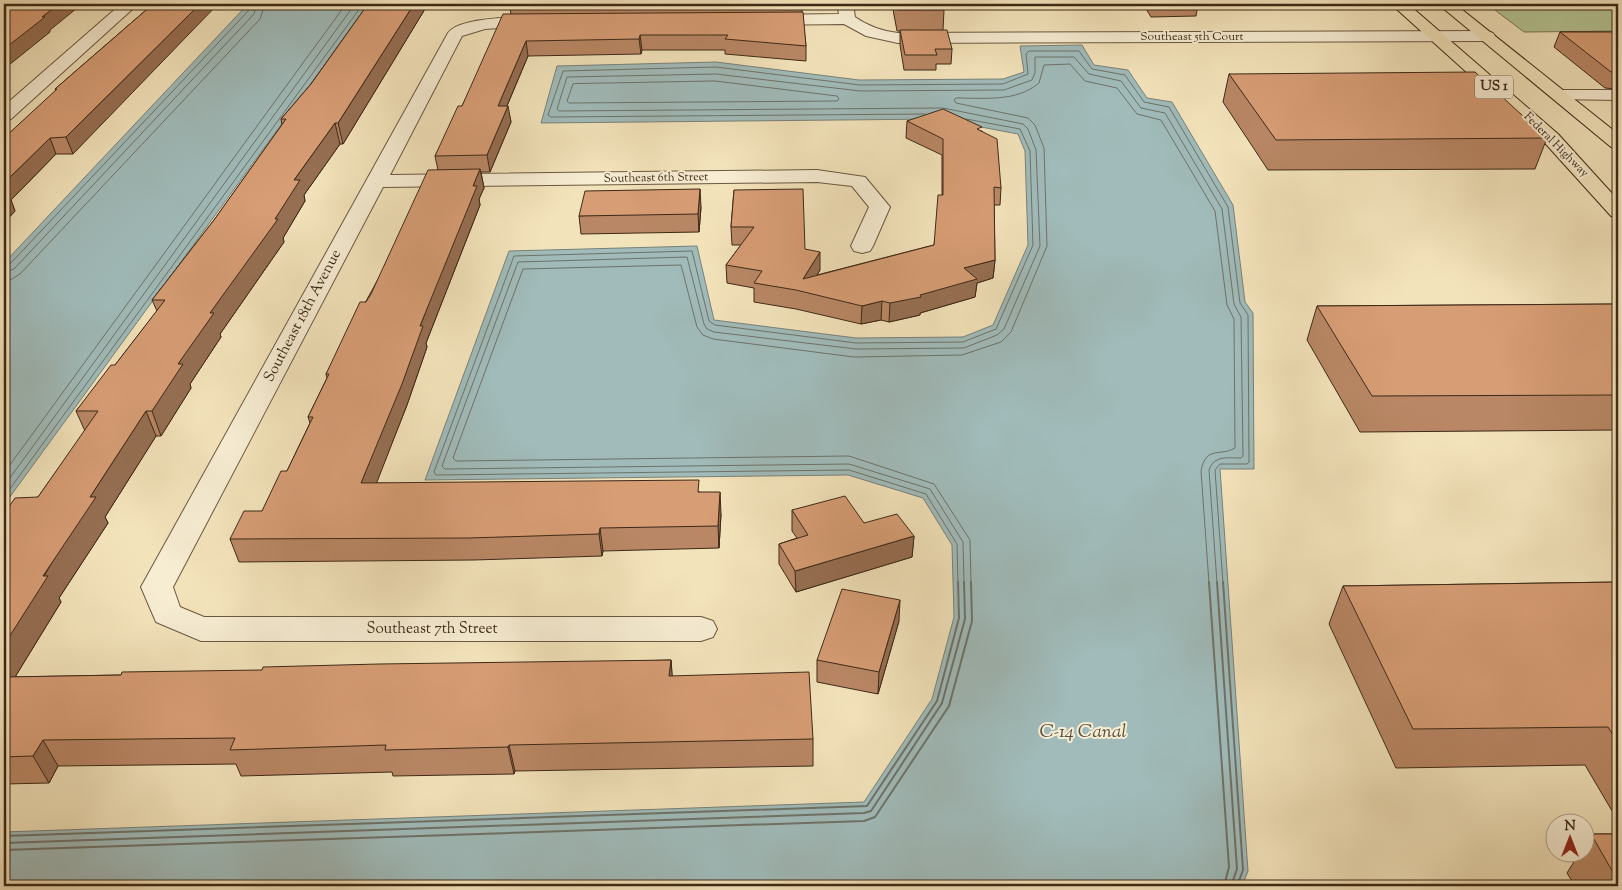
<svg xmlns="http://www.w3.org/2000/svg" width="1622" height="890" font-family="'Sorts Mill Goudy',serif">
<rect width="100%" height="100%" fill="#f3e3bb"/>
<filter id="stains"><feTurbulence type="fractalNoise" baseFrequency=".004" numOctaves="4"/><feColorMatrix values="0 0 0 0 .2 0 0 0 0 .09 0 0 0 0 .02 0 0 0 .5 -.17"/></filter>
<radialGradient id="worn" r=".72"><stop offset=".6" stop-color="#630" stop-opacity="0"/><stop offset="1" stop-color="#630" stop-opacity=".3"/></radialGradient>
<!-- green -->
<path fill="#b5c594" stroke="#797756" d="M1487,4H1618V31L1524,32Z"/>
<!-- water -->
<g fill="#a0bbba" stroke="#788179">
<path d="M248,4H369L4,505V263Z"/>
<path d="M1082,45L1094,65L1128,70L1147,98L1172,102L1233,205L1245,302L1253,313L1254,469H1220L1248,871L1242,886H4V832L864,802L932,699L954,617L952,545L923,498L848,475L425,480L509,251L697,246L714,320L856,338L963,337L993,325L1028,245L1025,151L1018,134L939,119L541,123L557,66L716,62L859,80L1003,79L1024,72L1020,46Z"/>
</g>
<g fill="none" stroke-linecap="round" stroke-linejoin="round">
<!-- shore-far1 -->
<g stroke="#6e7268" stroke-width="1">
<path d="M715,81L837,96L839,99L837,101L569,103L567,101L573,84Z"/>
<path d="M942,108L559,111L557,109L567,77L716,74L860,91L1004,90L1032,80L1035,73V57H1074L1089,74L1121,81L1141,108L1165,113L1222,209L1234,304L1241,317L1243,456L1241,458C1228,458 1214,455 1209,470L1217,583"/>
<path d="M943,108L1023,124L1028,129L1036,150L1040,246L1004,329L997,335L964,348L856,349L714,332L707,329L704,324L687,257L518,262L442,466L445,469L849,464L930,489L963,542L964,583"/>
<path d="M925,114L551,117L548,115L563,71L716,67L860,85L1003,84L1028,74L1026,54L1029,51H1079L1092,69L1125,75L1144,102L1169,107L1228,207L1240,303L1248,315L1249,462L1247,464H1220L1215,470L1223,583"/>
<path d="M4,266L10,264L250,9L251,4"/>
<path d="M4,273L14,269L254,14L257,4"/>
<path d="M4,280L12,279L20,274L260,19L265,4"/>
<path d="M4,473L346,4"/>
<path d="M4,486L355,4"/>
<path d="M4,497L363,4"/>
<path d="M958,583L957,544L926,494L849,470L436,475L434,472L514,256L692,251L709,321L715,325L856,343L963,342L996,329L1033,245L1030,151L1020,129L966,119"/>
<path d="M971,583L970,540L934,484L849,456L456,461L453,458L523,269L681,265L697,327L703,335L713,339L854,357L962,355L1001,342L1011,332L1047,246L1044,148L1035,125L1028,118L956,103L954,100L956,98C984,98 1017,102 1039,83L1044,65L1070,64L1085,81L1117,88L1137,114L1161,120L1215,211L1227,305L1234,319L1235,448C1220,457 1206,445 1201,471L1209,583"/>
</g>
<!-- shore -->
<g stroke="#6e7268" stroke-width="2">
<path d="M1209,582L1229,867L1224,886"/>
<path d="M1217,582L1237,869L1231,886"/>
<path d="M1223,582L1243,870L1237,886"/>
<path d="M4,836L867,806L937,701L959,618L958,582"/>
<path d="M4,843L864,813L871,811L942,703L965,619L964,582"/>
<path d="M4,850L864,821L875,817L949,706L972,621L971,582"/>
</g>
<!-- minor casing -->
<g stroke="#6a5840" stroke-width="2">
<g id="minor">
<path d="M121,4H138L11,119L4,120V106Z"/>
<path d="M837,4H853L855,17C868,26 882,31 898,33L1487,31L1493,33L1495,36L1493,39L1487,41L898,43L866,36L844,24L766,25L760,23L758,20L760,17L766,15L839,14Z"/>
<path d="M535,17L541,19L543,22L541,25L485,29L462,36L390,175L817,170L865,177L890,207L873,246L870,251L862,253L854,251L851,246L869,207L852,186L817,182L383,187L173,587L180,607L204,617H701L713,621L717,629L713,637L701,641H201L156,622L141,587L448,33C459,17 516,17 535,17Z"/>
<path d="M1561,90H1618V100L1555,99L1552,95L1555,91Z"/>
</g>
</g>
<!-- major casing -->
<g stroke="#3d2917" stroke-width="2">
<g id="major">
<path d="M1391,4H1408L1558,134L1618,200V218L1611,216L1544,142Z"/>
<path d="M1438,4H1455L1618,134V149L1611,147Z"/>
</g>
</g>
<!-- minor -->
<use href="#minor" fill="#f7edd3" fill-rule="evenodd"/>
<!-- major -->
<use href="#major" fill="#f3e3bb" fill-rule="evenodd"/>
</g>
<!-- wall -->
<g fill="#b98765" stroke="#3d2917">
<path d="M153,4L73,154H56L11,200L15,211L4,223V138L56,91L55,89Z"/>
<path d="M368,4H428L343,144H340L304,195L305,201L283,238L284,242L220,334L221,337L190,384L191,388L161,436H156L105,517L108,523L59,598L61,602L15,677L121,675L671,660L672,676L813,739V766L515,771L514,774L393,776L392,772L241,776L236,764L58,766L49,783L4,784V514L38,497L85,431L76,411L115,365L157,311L152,300L214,220L282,125L281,119L311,84Z"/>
<path d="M509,4H802V12L806,46V61L725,54V50H642L641,54L528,56L507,106L511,122L490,172H481L484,188L479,199L480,205L426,343L427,347L407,405L376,483L700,492L721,514L719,548L603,551L602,556L474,560L239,562L230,539L262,511L287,471L310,423L308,417L327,378L326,374L438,170L435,156L511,14Z"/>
<path d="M892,4H942L944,10L943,30L952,49L951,64H936V70H904L900,45V31H897Z"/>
<path d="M1008,4H1057V6H1009Z"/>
<path d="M1143,4H1198L1196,16L1151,17Z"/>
<path d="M1560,32H1618V89L1605,88L1554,47Z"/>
<path d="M1229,74L1547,138L1535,169L1268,170L1223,102Z"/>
<path d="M907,121L982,131L1001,188L1000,205H994L995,260L993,278L977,283L975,297L920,313V315L889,322L881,320L861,324L796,309L754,302V288L727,283L726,265L741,245H732L731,227L734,190L805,249L820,270L817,275L934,245L942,195V155L906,138Z"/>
<path d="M701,207L699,232L581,234L579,216Z"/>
<path d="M1618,304V430L1360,432L1307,340L1317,306Z"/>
<path d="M792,510L864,523L914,536L912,557L796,592L779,564V544L797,538L792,531Z"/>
<path d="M1618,582V821L1585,765L1396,768L1329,624L1343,586Z"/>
<path d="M899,621L878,694L817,682V660Z"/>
<path d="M1591,834H1618V886H1575L1567,873L1580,852H1584V845Z"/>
</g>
<!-- shaded-wall -->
<g fill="#966e52" stroke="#3d2917">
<path d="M59,4H82L50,30V32L4,69V49L42,17Z"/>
<path d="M200,4H218L73,154L66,137Z"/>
<path d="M414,4H428L343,144L338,123Z"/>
<path d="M640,35L642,50L641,54L639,39Z"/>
<path d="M526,41L528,56L500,122L498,106Z"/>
<path d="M508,106L511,122L490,172L487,155Z"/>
<path d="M335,123L340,144L304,195L305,201L283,238L284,242L220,334L221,337L190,384L191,388L161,436L152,411L178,364L210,313L275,219L294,180Z"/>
<path d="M50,138L56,154L11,200L15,211L4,223V183Z"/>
<path d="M480,169L484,188L479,199L480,205L426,343L427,347L407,405L368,505L361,483L473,186Z"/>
<path d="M700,189L701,207L699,232L698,214Z"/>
<path d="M820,252V270L806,292L803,279Z"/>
<path d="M995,260L993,278L977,283L975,297L920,313V315L889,322L890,303L920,295L964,268Z"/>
<path d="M882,301L881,320L861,324L862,306Z"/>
<path d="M146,411L156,436L105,517L108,523L59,598L61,602L4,695V645L90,497Z"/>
<path d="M720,492L721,514L719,548L718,526Z"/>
<path d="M600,528L603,551L602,556L599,534Z"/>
<path d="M914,536L912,557L796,592L795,571Z"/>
<path d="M900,600L899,621L878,694L879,672Z"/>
<path d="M671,660L673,686L669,676Z"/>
<path d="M43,740L58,766L49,783L33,756Z"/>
<path d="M509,745L515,771L514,774L508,747Z"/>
</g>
<!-- building -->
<g fill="#d79d75" stroke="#3d2917">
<path d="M16,4H59L42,17H45L4,49V12Z"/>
<path d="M153,4H200L66,137L50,138L4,183V138L57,89H55Z"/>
<path d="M368,4H414L338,123H335L294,180H300L275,219H278L210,313H214L178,364H183L152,411H146L90,497H96L43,576H48L4,645V514L15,498L38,497L98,411H76L111,365H115L165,300H152L214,220L286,119H281L311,84Z"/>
<path d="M897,4H942L944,10H898Z"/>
<path d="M803,12L806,46L725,39L728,35H640L639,39L526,41L498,106H508L487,155L435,156L458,106H462L503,14Z"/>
<path d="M900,30H947L952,49H935L937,55H905Z"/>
<path d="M1560,32H1618V73L1611,72Z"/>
<path d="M1475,72L1547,138L1276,140L1229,74Z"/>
<path d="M943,109L982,127L977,129L997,139L1001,188L994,187L995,260L964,268L977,279L920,295L921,297L890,303L882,301L862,306L796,290L754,283L762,271L726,265L754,227H731L734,190L803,189L805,249L820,252L803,279L934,245L938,195H943V139L907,121Z"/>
<path d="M480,169L473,186H477L420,326H423L402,384L361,483L699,480L698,492H720L718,526L600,528L599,534L469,538L230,539L244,511H262L281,471H287L313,417H308L329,374H326L360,302H366L371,294L428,170Z"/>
<path d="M700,189L698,214L579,216L585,191Z"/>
<path d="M4,194H8L4,198Z"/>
<path d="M1618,304V395L1372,396L1317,306Z"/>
<path d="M845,496L864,523L897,514L914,536L795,571L779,544L808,535L792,510Z"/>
<path d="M1618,582V743L1608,727L1413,729L1343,586Z"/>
<path d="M842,589L900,600L879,672L817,660Z"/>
<path d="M671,660L669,676L809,672L813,739L509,745L508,747L385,750L386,745L230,750L235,738L43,740L33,756L4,757V677L121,675L122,672L262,670L263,667L379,664Z"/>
<path d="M1591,834H1618V881Z"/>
</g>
<g text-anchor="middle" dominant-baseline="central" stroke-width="4" stroke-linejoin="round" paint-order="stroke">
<!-- far-street labels -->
<g font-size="12" fill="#3d2917" stroke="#f7edd3">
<text x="1192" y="37">Southeast 5th Court</text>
<text transform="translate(1556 145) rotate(45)">Federal Highway</text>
<text transform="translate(656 178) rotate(-1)">Southeast 6th Street</text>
</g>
<!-- shield labels -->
<rect fill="#f7edd3" stroke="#75644f" stroke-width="1" x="1475" y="75.5" width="38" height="23" rx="4"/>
<g font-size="14" font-weight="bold" fill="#3d2917">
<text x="1494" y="87">US 1</text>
</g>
<!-- street labels -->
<g font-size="15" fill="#3d2917" stroke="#f7edd3">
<text transform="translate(303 316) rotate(-62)">Southeast 18th Avenue</text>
<text x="432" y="629">Southeast 7th Street</text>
</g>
<!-- near-water labels -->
<g font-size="19" font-style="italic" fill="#564e40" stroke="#f7edd3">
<text x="1083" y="732">C-14 Canal</text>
</g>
</g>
<!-- margin -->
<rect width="1622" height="890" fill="none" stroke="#f3e3bb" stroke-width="20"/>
<rect x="5" y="5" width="1612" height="880" fill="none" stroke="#3d2917" stroke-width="2.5"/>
<rect x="10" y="10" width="1602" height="870" fill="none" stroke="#3d2917"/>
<!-- north arrow -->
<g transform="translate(1570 838)"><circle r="24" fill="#f7edd3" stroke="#ad9f88"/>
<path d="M0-4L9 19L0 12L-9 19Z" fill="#8f2418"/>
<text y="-8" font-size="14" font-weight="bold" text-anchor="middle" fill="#3d2917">N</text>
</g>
<rect width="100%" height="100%" filter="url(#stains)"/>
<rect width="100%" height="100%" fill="url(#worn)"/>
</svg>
